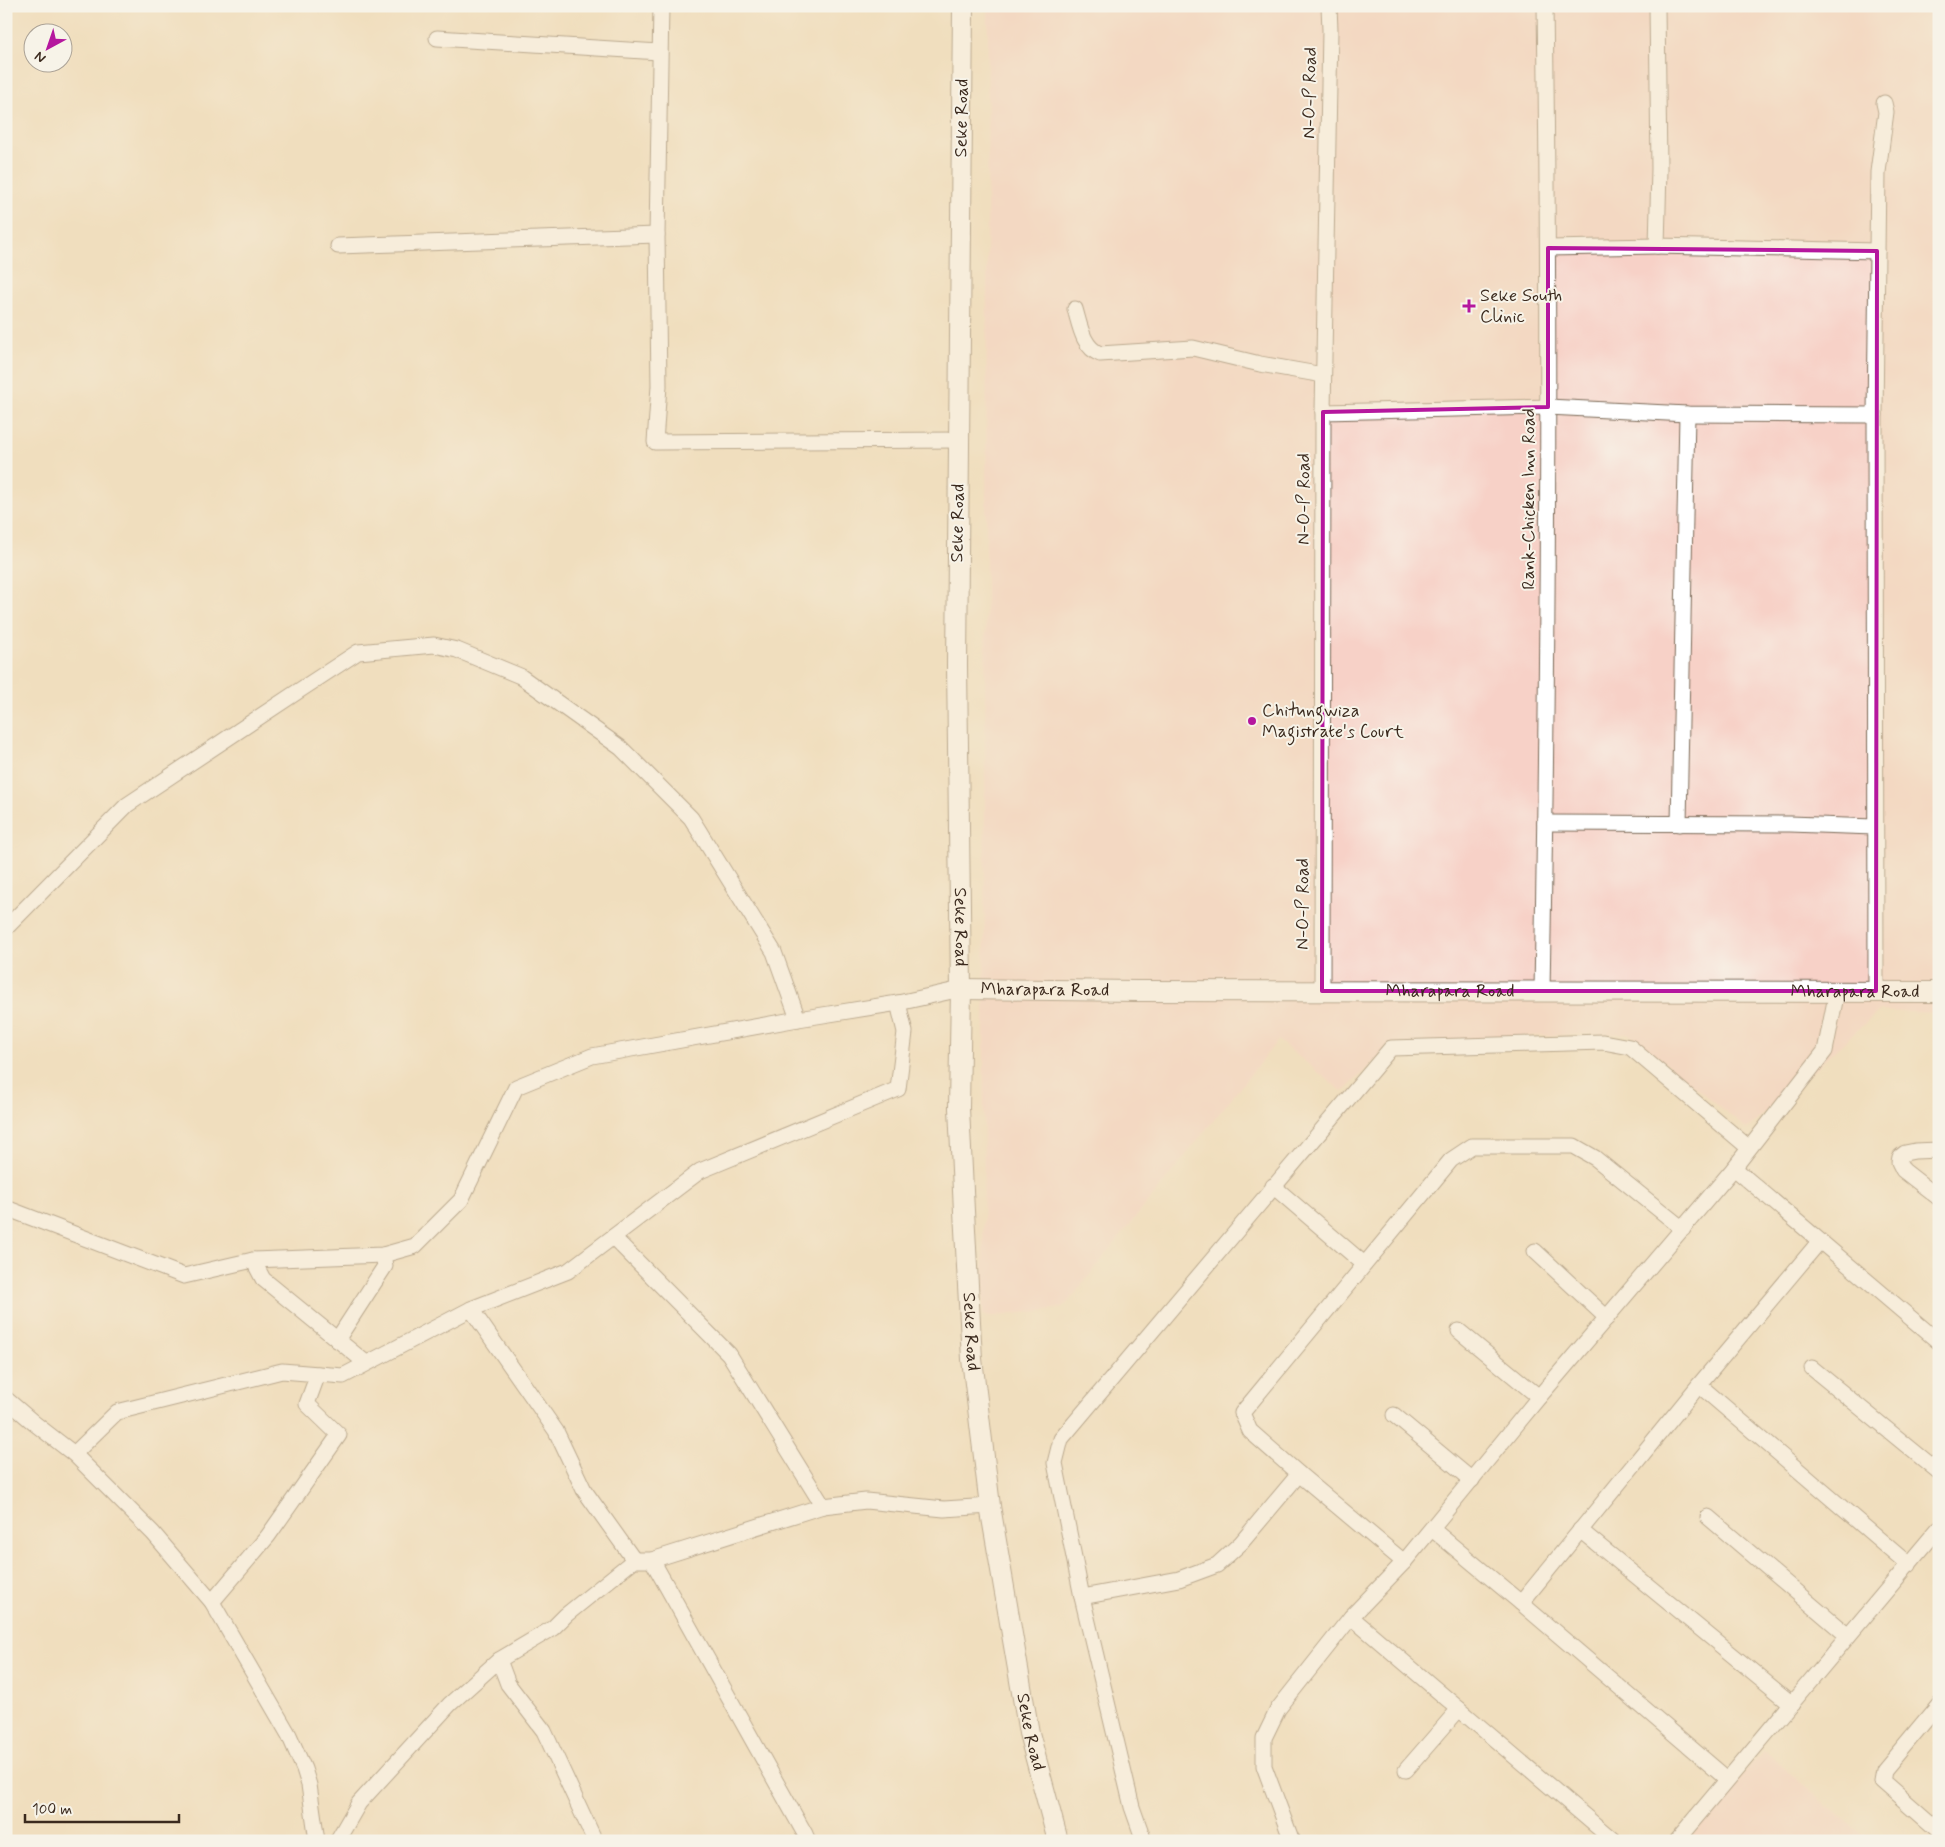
<svg xmlns="http://www.w3.org/2000/svg" width="1945" height="1847" font-family="Mynerve,sans-serif">
<rect width="100%" height="100%" fill="#f7f3e8"/>
<filter id="ink" filterUnits="userSpaceOnUse"><feTurbulence type="fractalNoise" baseFrequency=".02" numOctaves="2"/><feDisplacementMap in="SourceGraphic" scale="10" xChannelSelector="R" yChannelSelector="G"/><feConvolveMatrix kernelMatrix="1 2 1 2 8 2 1 2 1" color-interpolation-filters="sRGB"/></filter>
<filter id="wash" filterUnits="userSpaceOnUse"><feTurbulence type="fractalNoise" baseFrequency=".0096" numOctaves="4" result="noise"/><feDisplacementMap in="SourceGraphic" scale="20" xChannelSelector="R" yChannelSelector="G"/><feGaussianBlur stdDeviation="1.12" result="paint"/><feColorMatrix in="noise" values="0 0 0 0 0 0 0 0 0 0 0 0 0 0 0 0 0 1.4 0 .05"/><feComposite in="paint" operator="in"/></filter>
<g filter="url(#wash)">
<rect width="100%" height="100%" fill="#f0debe"/>
<!-- built -->
<g fill="#f7d1c7">
<path d="M988,6H1939V1013L1879,1011L1747,1129L1628,1033L1533,1036L1391,1045L1343,1092L1278,1040L1063,1308L988,1317L983,1315Z"/>
<path d="M1763,1750L1870,1841H1688Z"/>
</g>
</g>
<g filter="url(#ink)">
<g fill="none" stroke-linecap="round" stroke-linejoin="round">
<!-- minor casing -->
<g stroke="#7a6956" stroke-width="17">
<g id="minor">
<path d="M661,6L657,235L659,386L655,442L959,440"/>
<path d="M1657,6L1659,169L1657,246L1877,251"/>
<path d="M437,38L659,52"/>
<path d="M338,246L657,235"/>
<path d="M1548,248L1657,246"/>
<path d="M1075,309C1080,326 1083,347 1100,354L1193,348L1260,364L1323,375"/>
<path d="M1323,412L1548,407L1687,414L1875,415L1876,991"/>
<path d="M1875,415L1878,172L1886,112L1884,103"/>
<path d="M1545,823L1790,824L1874,827"/>
<path d="M1679,824L1687,414"/>
<path d="M6,928L127,805L300,690L358,652L434,645L457,650L520,676L621,748L691,818L774,952L798,1019"/>
<path d="M1322,991L1323,412L1330,30L1329,6"/>
<path d="M1542,991C1548,663 1550,335 1545,6"/>
<path d="M1939,1150L1915,1151L1905,1153L1900,1157L1899,1162L1903,1170L1939,1198"/>
<path d="M1734,1168L1939,1342"/>
<path d="M1273,1186L1364,1264"/>
<path d="M6,1208L184,1276L253,1260L383,1255L415,1246L461,1200L516,1087L592,1056L798,1019L898,1003L961,989"/>
<path d="M613,1237L729,1354L823,1506"/>
<path d="M1535,1251L1607,1318"/>
<path d="M253,1260L263,1279L366,1363"/>
<path d="M471,1309L556,1431L584,1490L634,1560"/>
<path d="M1459,1331L1539,1397"/>
<path d="M337,1340L385,1266L383,1255"/>
<path d="M1812,1368L1939,1472"/>
<path d="M1699,1385L1909,1565"/>
<path d="M6,1399L34,1423L74,1454L153,1533L212,1602L289,1735L304,1769L309,1785L317,1841"/>
<path d="M1394,1415L1472,1480"/>
<path d="M74,1454L117,1412L282,1371L343,1376L471,1309L568,1271L700,1171L898,1089L905,1032L898,1003"/>
<path d="M1708,1517L1848,1636"/>
<path d="M1432,1529L1521,1603L1727,1779"/>
<path d="M1580,1530L1792,1704"/>
<path d="M652,1560L805,1834L808,1841"/>
<path d="M1404,1562L1299,1474L1250,1431L1242,1413L1451,1160L1472,1146H1574L1595,1158L1683,1229"/>
<path d="M1082,1597L1179,1579L1217,1565L1241,1543L1299,1474"/>
<path d="M212,1602L268,1536L339,1435L307,1404L318,1374"/>
<path d="M1521,1603L1699,1385L1819,1242"/>
<path d="M1351,1617L1614,1841"/>
<path d="M499,1660L508,1684L544,1731L595,1841"/>
<path d="M1939,1704L1884,1770L1882,1781L1939,1831"/>
<path d="M1406,1770L1459,1709"/>
<path d="M337,1841L359,1803L450,1704L499,1660L553,1628L566,1615L634,1560H652L823,1506L866,1501L944,1509L990,1506"/>
<path d="M1144,1841L1132,1807L1082,1597L1055,1463L1061,1439L1391,1048L1603,1042L1630,1047L1749,1148"/>
<path d="M1292,1841L1264,1766V1738L1278,1709L1351,1617L1404,1562L1539,1397L1734,1168L1825,1051L1837,991"/>
<path d="M1676,1841L1939,1528"/>
</g>
</g>
<!-- major casing -->
<g stroke="#7a6956" stroke-width="22">
<g id="major">
<path id="s1" d="M963,6L957,665L961,989L959,1108L964,1211L972,1359L990,1506L1029,1733L1058,1841"/>
<path id="s2" d="M961,989L1137,991L1939,992"/>
</g>
</g>
<!-- minor -->
<use href="#minor" stroke="#fff" stroke-width="15"/>
<!-- major -->
<use href="#major" stroke="#fff" stroke-width="20"/>
</g>
</g>
<!-- marked area -->
<path d="M0 0H1945V1847H0ZM1548,248L1877,251L1876,991H1322L1323,412L1548,407Z" fill="#f0debe" fill-opacity=".55" fill-rule="evenodd"/>
<path fill="none" stroke="#b5179e" stroke-width="4" stroke-linejoin="round" d="M1548,248L1877,251L1876,991H1322L1323,412L1548,407Z"/>
<!-- markers -->
<g fill="#b5179e" stroke="#f7f3e8" stroke-width="2">
<path d="M1466.5 298.5h5v5h5v5h-5v5h-5v-5h-5v-5h5z"/>
<circle cx="1252" cy="721" r="5"/>
</g>
<g text-anchor="middle" dominant-baseline="central" stroke-width="4" stroke-linejoin="round" paint-order="stroke">
<!-- street labels -->
<g font-size="18" fill="#3b2a1e" stroke="#f7f3e8">
<text transform="translate(1310 93) rotate(-89)">N-O-P Road</text>
<text transform="translate(962 118) rotate(-89)">Seke Road</text>
<text transform="translate(1304 499) rotate(-90)">N-O-P Road</text>
<text transform="translate(1529 499) rotate(-90)">Rank-Chicken Inn Road</text>
<text transform="translate(958 523) rotate(-89)">Seke Road</text>
<text transform="translate(1303 904) rotate(-90)">N-O-P Road</text>
<text stroke="none"><textPath href="#s1" startOffset="921">Seke Road</textPath></text>
<text stroke="none"><textPath href="#s2" startOffset="84">Mharapara Road</textPath></text>
<text stroke="none"><textPath href="#s2" startOffset="489">Mharapara Road</textPath></text>
<text stroke="none"><textPath href="#s2" startOffset="894">Mharapara Road</textPath></text>
<text stroke="none"><textPath href="#s1" startOffset="1326">Seke Road</textPath></text>
<text stroke="none"><textPath href="#s1" startOffset="1731">Seke Road</textPath></text>
</g>
<!-- poi labels -->
<g font-size="18" fill="#3b2a1e" stroke="#f7f3e8" text-anchor="start">
<text x="1480" y="296">Seke South<tspan x="1480" dy="21">Clinic</tspan></text>
<text x="1262" y="711">Chitungwiza<tspan x="1262" dy="21">Magistrate's Court</tspan></text>
</g>
</g>
<!-- margin -->
<rect width="1945" height="1847" fill="none" stroke="#f7f3e8" stroke-width="25"/>
<!-- north arrow -->
<g transform="translate(48 48) rotate(220)"><circle r="24" fill="#f7f3e8" stroke="#aca397"/>
<path d="M0-4L9 19L0 12L-9 19Z" fill="#b5179e"/>
<text y="-8" font-size="14" font-weight="bold" text-anchor="middle" fill="#3b2a1e">N</text>
</g>
<!-- scale -->
<path d="M25 1814v8h154v-8" fill="none" stroke="#3b2a1e" stroke-width="2.5"/>
<text x="32" y="1814" font-size="15" fill="#3b2a1e" stroke="#f7f3e8" stroke-width="4" paint-order="stroke">100 m</text>
</svg>
